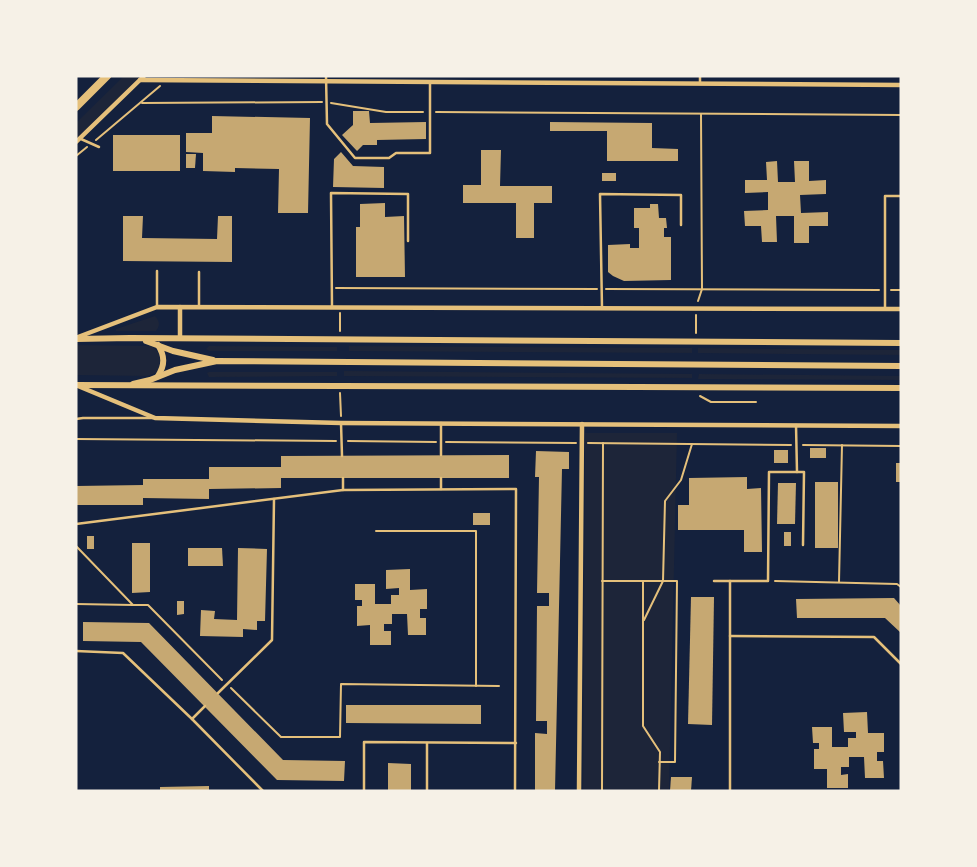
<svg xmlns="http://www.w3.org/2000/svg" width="977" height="867" font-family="Manrope,sans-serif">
<rect width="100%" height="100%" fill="#14213d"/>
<!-- green -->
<g fill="#1d2539">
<path d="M124,76H142L76,139V123Z"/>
<path d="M155,316C160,321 160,326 156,331H116V329Z"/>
<path d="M76,345L151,346L159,353L160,361L158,371L156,373L147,376L76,375Z"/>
<path d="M209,346L337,347V351H209L206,349Z"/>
<path d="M349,346L692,348V353L349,351Z"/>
<path d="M698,348L901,350V355L698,353Z"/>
<path d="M344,371L692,374V378L344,376Z"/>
<path d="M209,372H337V376L209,377L207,373Z"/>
<path d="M699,374L901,376V380L698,379Z"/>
<path d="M585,433H677L669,791H583Z"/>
</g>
<!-- building -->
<g fill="#c6a872">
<path d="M353,111H369L370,123L426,122V139L377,140V145H363L357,151L342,135L353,125Z"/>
<path d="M212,116L310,118L308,213H278L279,169L235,168V172L203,171V153L186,152V133H212Z"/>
<path d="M550,122L652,123V148L678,149V161H607V131H550Z"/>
<rect x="113" y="135" width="67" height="36"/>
<path d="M481,150H501L500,186H552V203H534V238H516V203H463V185H481Z"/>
<path d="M341,152L353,166L384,167V188L333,187L334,159Z"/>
<path d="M186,154H196L195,168H186Z"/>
<path d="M777,161L778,182H795L794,161H809V181L826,180V194L800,195L801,213L828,212V226H809V243H794V216H776L777,242H762L761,226H745L744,211L768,210V192L745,193V180H767L766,162Z"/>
<rect x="602" y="173" width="14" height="8"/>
<path d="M385,203V217L404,216L405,277H356V227H360V204Z"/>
<path d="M650,204H658L659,218H666L667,228H664V237H671V280L624,281L613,276L608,272V245L630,244V248H639V228H634V208H650Z"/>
<path d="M123,216H143L142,238L217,239L218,216H232V262L123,261Z"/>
<rect x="810" y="448" width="16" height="10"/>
<rect x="774" y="450" width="14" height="13"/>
<path d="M536,451L569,452V469H562L555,791H535V733L547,734V721H536L537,606H549V593H537L539,477H535Z"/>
<path d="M509,455V478H281V488L209,489V499L143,498V505H76V486L143,485V479H209V467H281V456Z"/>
<rect x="896" y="463" width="5" height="19"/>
<path d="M747,477V489L761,488L762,552H744V530H678V505H689V478Z"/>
<rect x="815" y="482" width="23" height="66"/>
<path d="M778,483H796L795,524H777Z"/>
<rect x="473" y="513" width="17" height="12"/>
<rect x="784" y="532" width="7" height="14"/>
<rect x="87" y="536" width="7" height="13"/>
<path d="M132,543H150V592L132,593Z"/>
<path d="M188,548H222L223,566H188Z"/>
<path d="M238,548L267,549L265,621H257V630L243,629V637L200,636L201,610L215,611L214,619L237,620Z"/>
<path d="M410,569V590L427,589V609H420V618H426V635H408L407,614H392V624H384V631H391V645H370V625L357,626V606H362V600H355V584H375V604H391V595H399V588L386,589V570Z"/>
<path d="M691,597H714L712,725L688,724Z"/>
<path d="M894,598L901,606V633L885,618H797L796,599Z"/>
<path d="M177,601H184V614L177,615Z"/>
<path d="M83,622L149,623L283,760L345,761L344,781L277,780L141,642L83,641Z"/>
<path d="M346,705H481V724L346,723Z"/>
<path d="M867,712L868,733H884V752H877V761H883L884,778H865L864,757H849V767H841V775L848,774V788H827V769H814V749H819V743H813L812,727H832V747H848V738H856V732H844L843,713Z"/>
<path d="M388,763L411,764V791H388Z"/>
<path d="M671,777H692L691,791H670Z"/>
<path d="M209,786V791H160V787Z"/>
</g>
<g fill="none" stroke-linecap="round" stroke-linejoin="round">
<!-- path -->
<g stroke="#e5c07b" stroke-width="2">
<path d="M142,103L322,102"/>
<path d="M331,103L386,112H423"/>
<path d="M436,112L901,115"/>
<path d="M96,140L160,86"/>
<path d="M76,156L87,147"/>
<path d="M336,288L597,289"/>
<path d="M606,289L879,290"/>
<path d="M891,290H901"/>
<path d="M698,301L702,289L701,114"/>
<path d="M340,331V313"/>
<path d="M696,333V315"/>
<path d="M340,393L341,416"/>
<path d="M700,396L711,402H756"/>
<path d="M76,439L336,441"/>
<path d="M348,441L436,442"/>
<path d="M446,442L576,443"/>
<path d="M588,443L791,445"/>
<path d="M803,445L901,446"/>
<path d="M376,531H476V686"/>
<path d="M76,546L133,605H148L222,680"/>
<path d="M602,581H677L675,762H659"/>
<path d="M643,581V726L660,752L659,791"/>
<path d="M775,581L897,584L901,587"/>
<path d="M839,582L842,445"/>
<path d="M76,604L133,605"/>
<path d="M644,620L663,581L665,501L681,480L692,444"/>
<path d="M231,688L281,737H340L341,684L499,686"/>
<path d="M602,791L603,443"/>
</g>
<!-- service -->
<g stroke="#e5c07b" stroke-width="2.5">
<path d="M326,76L327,124L355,158H389L396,153H430V83"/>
<path d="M700,83V76"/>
<path d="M81,139L99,147"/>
<path d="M157,271V307"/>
<path d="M199,272V307"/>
<path d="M332,307L331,193L408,194V241"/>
<path d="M602,308L600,194L681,195V225"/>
<path d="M885,309V196H901"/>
<path d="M76,419L83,418H153"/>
<path d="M341,423L342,456"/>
<path d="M441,423V455"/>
<path d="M796,425L797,472"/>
<path d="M343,478V490"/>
<path d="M441,478V489"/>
<path d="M76,524L343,490L516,489L515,791"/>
<path d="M714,581H768L769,472H804L803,545"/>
<path d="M730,636L874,637L901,664"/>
<path d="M76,651L123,653L192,719L263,791"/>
<path d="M218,693L272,640L274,499"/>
<path d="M192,719L205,706"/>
<path d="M427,743V791"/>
<path d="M364,791V742L516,743"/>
<path d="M730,791V581"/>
</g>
<!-- minor -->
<g stroke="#e5c07b" stroke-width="4.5">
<path d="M140,80L901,85"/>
<path d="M76,142L144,76"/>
<path d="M180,307V338"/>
<path d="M78,337L157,307L901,309"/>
<path d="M78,386L155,418L341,423L901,426"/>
<path d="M579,791L582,424"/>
</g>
<!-- secondary -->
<g stroke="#e5c07b" stroke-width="6">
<path d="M76,339L130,338L901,343"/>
<path d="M146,341L173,351L213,360"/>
<path d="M158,376C165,365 165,356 158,345"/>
<path d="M133,384L150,380L175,370L217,361L901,366"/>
<path d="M76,385L901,388"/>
</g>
<!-- primary -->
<path stroke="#e5c07b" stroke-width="8" d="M76,107L107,76"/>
</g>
<!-- border -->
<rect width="977" height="867" fill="none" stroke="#f6f1e7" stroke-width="155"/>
</svg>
